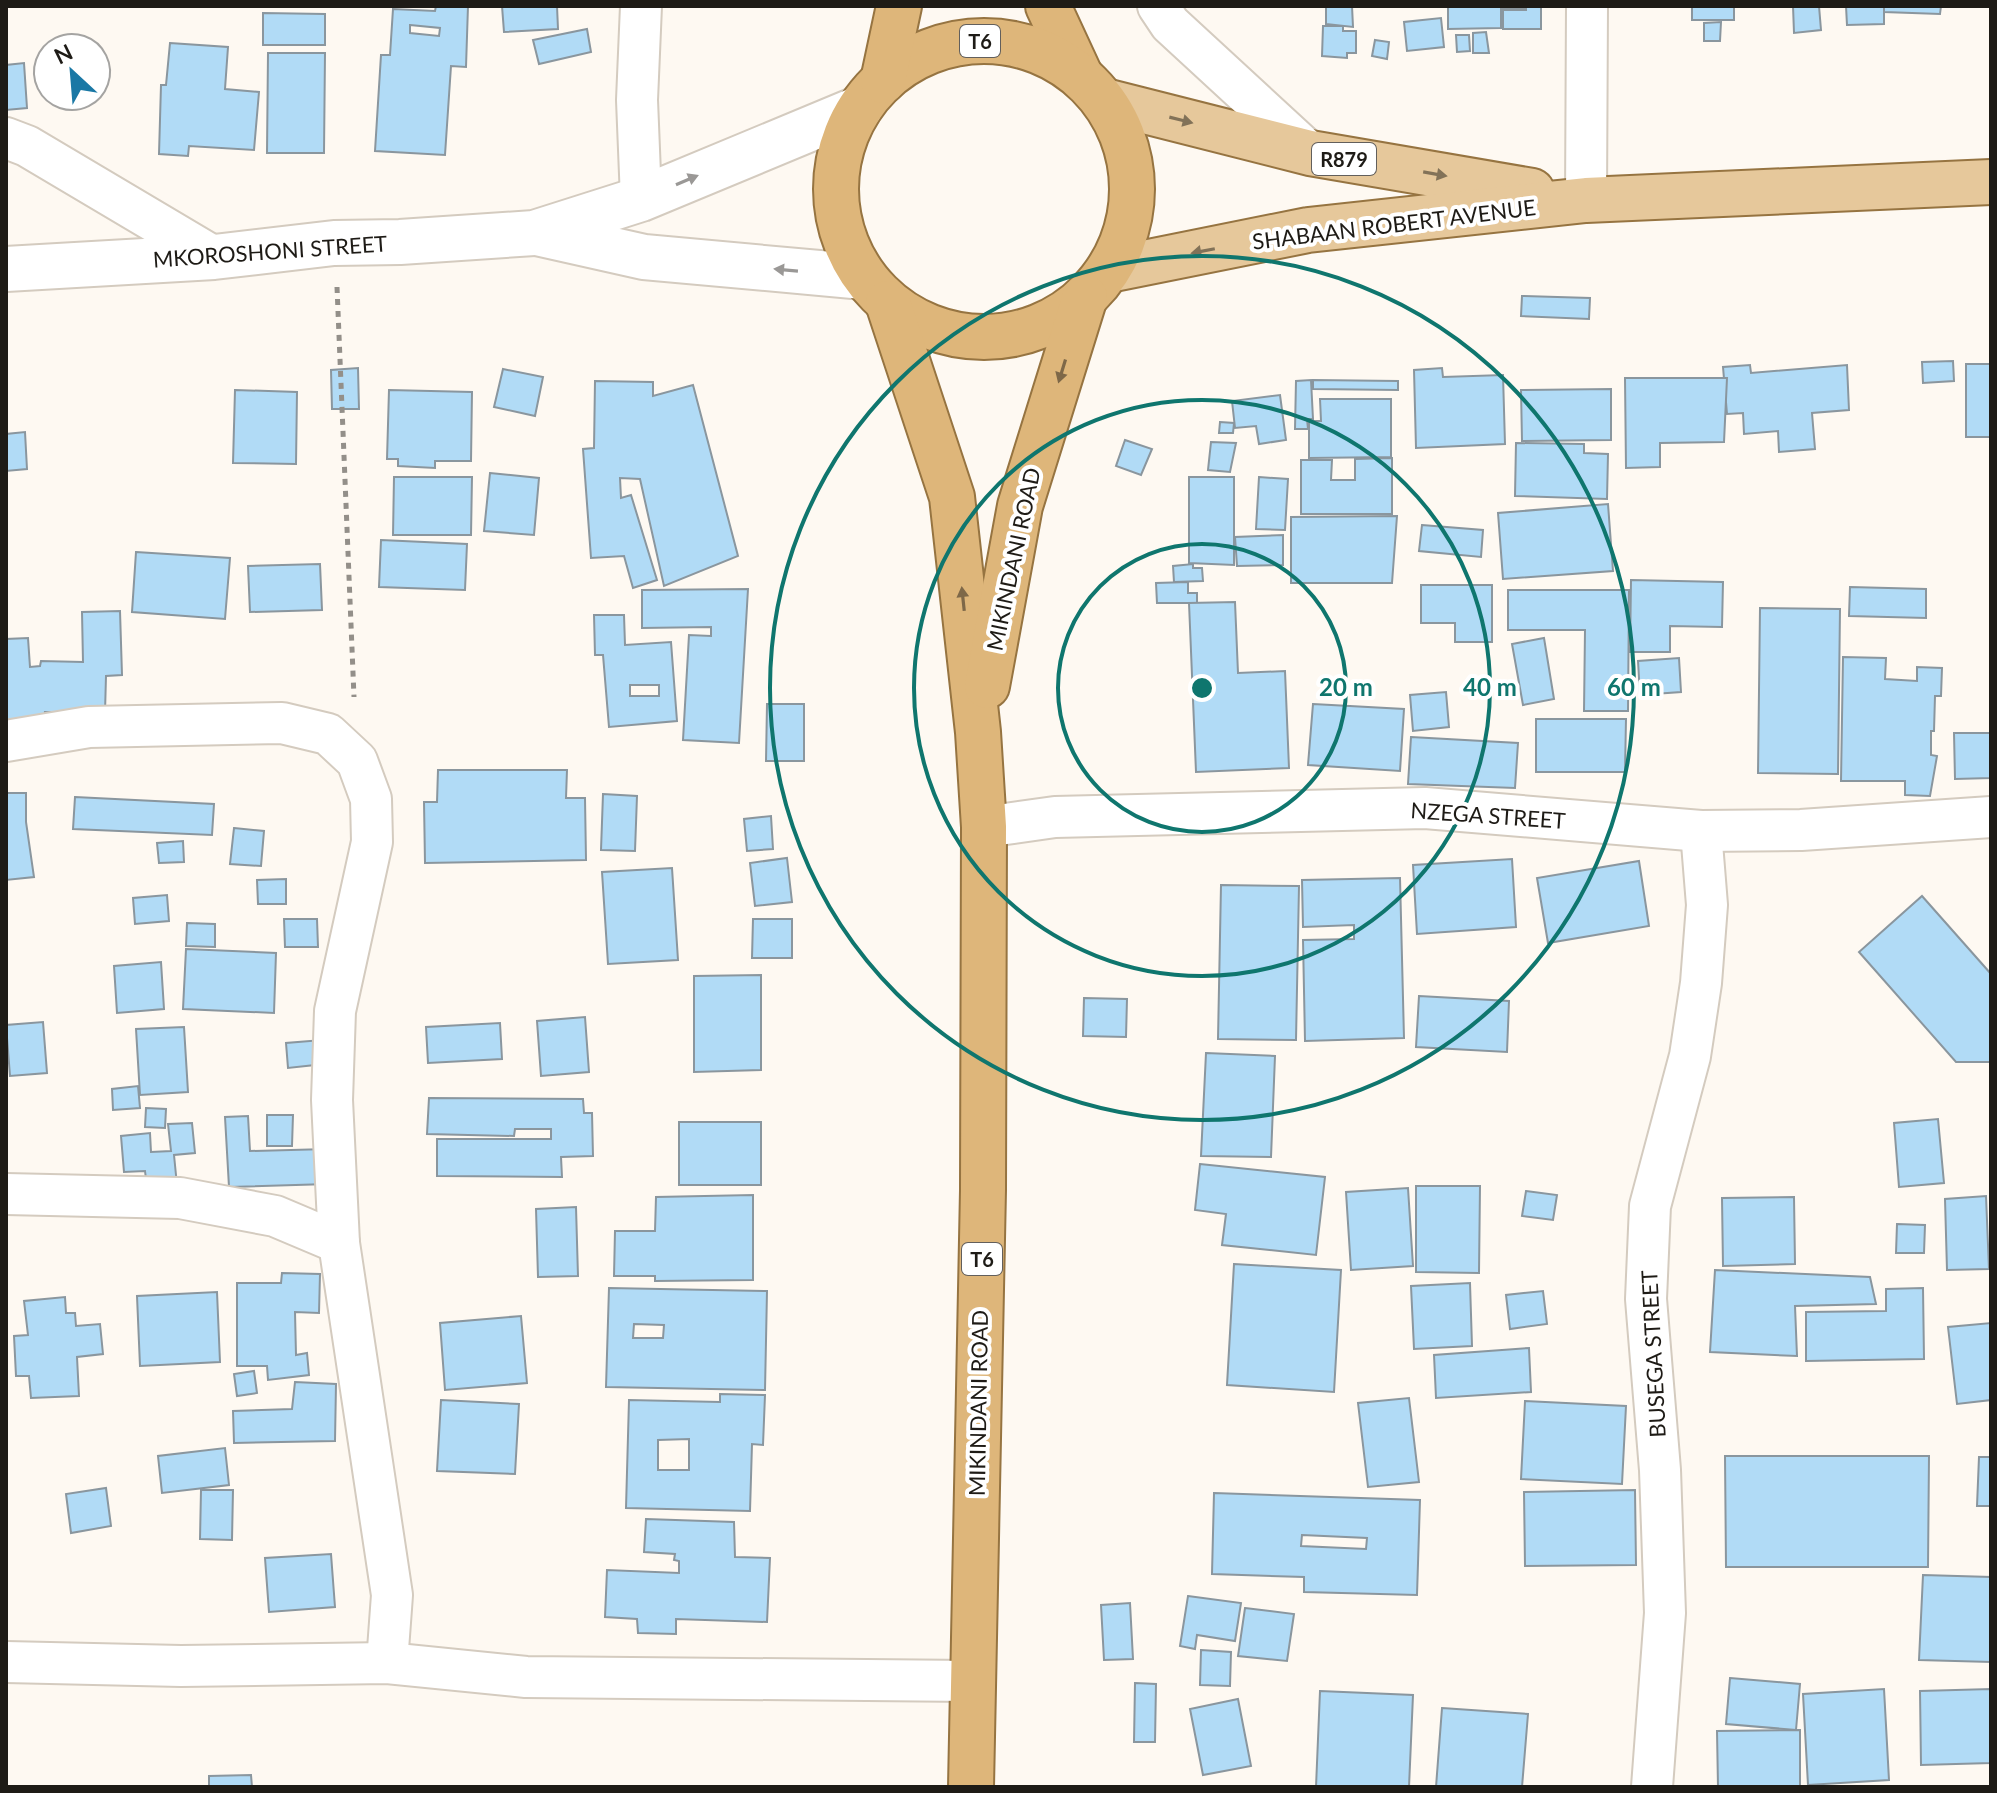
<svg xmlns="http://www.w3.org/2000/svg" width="1997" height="1793" font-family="Lato,sans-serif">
<rect width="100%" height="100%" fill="#fef9f2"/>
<!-- building -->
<g fill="#b1dbf6" stroke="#8a969e" stroke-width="2" fill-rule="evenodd">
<path d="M436,6H468L466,67L451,66L445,155L375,151L381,55H390L393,9L435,11ZM410,25L440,28L439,36L410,33Z"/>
<path d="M502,6H557L558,29L504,32Z"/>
<path d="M1326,6H1352L1353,27L1326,24Z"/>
<path d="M1448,6H1524V9H1501V28L1448,29Z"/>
<path d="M1526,6H1541V29H1503V10H1526Z"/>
<rect x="1692" y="6" width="42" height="14"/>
<path d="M1793,6H1819L1821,30L1794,33Z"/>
<path d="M1846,6H1884V24L1847,25Z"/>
<path d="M1884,6H1941L1940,14L1884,12Z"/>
<path d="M263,13L325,14V45H263Z"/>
<path d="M1441,18L1444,47L1407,51L1404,22Z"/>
<path d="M1721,22L1720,41H1704V23Z"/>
<path d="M1323,26H1343V31H1356V53H1347V58L1322,56Z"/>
<path d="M587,29L591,52L539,64L533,40Z"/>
<path d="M1486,32L1489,53H1473V33Z"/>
<path d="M1456,35H1469L1470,51L1457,52Z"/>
<path d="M1375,40L1389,42L1387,59L1372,56Z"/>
<path d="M170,43L228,47L225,89L259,92L254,150L189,146L188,156L159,154L161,85H166Z"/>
<path d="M268,53H325L324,153H267Z"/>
<path d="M24,63L27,108L6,110V65Z"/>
<path d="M1522,296L1590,298L1589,319L1521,316Z"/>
<path d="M1953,361L1954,381L1923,383L1922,362Z"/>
<rect x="1966" y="364" width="25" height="73"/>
<path d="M1750,365L1751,373L1847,365L1849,410L1812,413L1815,449L1779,452L1778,431L1744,434L1743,413L1727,414L1723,367Z"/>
<path d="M358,368L359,409H332L331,370Z"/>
<path d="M1442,368L1443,377L1503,375L1505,444L1416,448L1414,370Z"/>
<path d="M503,369L543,377L535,416L494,407Z"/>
<path d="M1625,378H1727L1724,442L1660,443V467L1626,468Z"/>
<path d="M1311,380L1313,419H1307L1308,429H1295L1296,381Z"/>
<path d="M1313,380L1398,381V390L1313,389Z"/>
<path d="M595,381L653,382V396L693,385L738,556L664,586L640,479L620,478L621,498L631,495L657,580L633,588L624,556L591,558L583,449L594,448Z"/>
<path d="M1611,389V440L1522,441L1521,390Z"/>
<path d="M235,390L297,392L296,464L233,463Z"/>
<path d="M389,390L472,392L471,461H435V468L398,466V459H387Z"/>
<path d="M1280,395L1286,440L1259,444L1256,426L1235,428L1232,401Z"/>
<path d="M1320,399H1391V457L1309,458V421H1321Z"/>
<path d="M1220,422L1234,423L1233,433H1219Z"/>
<path d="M25,432L27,469L6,471V434Z"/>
<path d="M1125,440L1152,449L1141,475L1116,466Z"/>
<path d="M1211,442L1236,443L1230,472L1208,470Z"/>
<path d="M1516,443L1584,444V453L1608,454L1607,499L1515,496Z"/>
<path d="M1392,458V514H1301V460H1332L1331,480H1355V459Z"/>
<path d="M490,473L539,478L534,535L484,531Z"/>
<path d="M394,477H472L471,535H393Z"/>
<path d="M1189,477H1234V565L1189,563Z"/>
<path d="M1259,477L1288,479L1285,530L1256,529Z"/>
<path d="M1608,504L1613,571L1503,579L1498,513Z"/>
<path d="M1397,516L1392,583H1291V517Z"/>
<path d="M1422,525L1483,530L1481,557L1419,551Z"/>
<path d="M1283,535V565L1237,566L1235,537Z"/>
<path d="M381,540L467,544L465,590L379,587Z"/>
<path d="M136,552L230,558L225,619L132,612Z"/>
<path d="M320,564L322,610L250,612L248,566Z"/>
<path d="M1193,564V568H1202L1203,581L1174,582L1173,566Z"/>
<path d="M1631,580L1723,582L1722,627L1670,626V652H1630Z"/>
<path d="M1188,582V593H1197V603H1157L1156,583Z"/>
<path d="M1421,585H1492V642H1455V623H1421Z"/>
<path d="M1850,587L1926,589V618L1849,616Z"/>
<path d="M748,589L739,743L683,740L689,635L711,636V627L642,628V590Z"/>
<path d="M1508,590H1629L1628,711H1584L1585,630H1508Z"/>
<path d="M1235,602L1238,673L1285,671L1289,768L1196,772L1189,603Z"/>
<path d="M1760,608L1840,609L1838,774L1758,773Z"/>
<path d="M120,611L122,675L106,676L105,713L45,712L46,720L6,725V639L28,638L30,667L40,666L41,661L83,662L82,612Z"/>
<path d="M594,615H624L625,645L671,642L677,721L609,727L603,655H595ZM630,685H659V696H630Z"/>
<path d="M1544,638L1554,699L1523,705L1512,644Z"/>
<path d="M1843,657L1886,658L1885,679L1917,681V667L1942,668L1941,696H1935L1934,731H1931V755L1937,756L1930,796L1905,795V781H1841Z"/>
<path d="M1679,658L1681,692L1640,695L1638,661Z"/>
<path d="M1446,692L1449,727L1413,731L1410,695Z"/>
<path d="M767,704H804V761H766Z"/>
<path d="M1313,704L1404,709L1400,771L1308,765Z"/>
<path d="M1536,719H1626L1625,772H1536Z"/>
<path d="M1954,733H1991V778L1955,779Z"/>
<path d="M1411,737L1518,743L1515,788L1408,784Z"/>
<path d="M438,770H567L566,798H585L586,860L425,863L424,802H437Z"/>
<path d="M6,793H26V822L34,877L6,880Z"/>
<path d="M603,794L637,796L635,851L601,850Z"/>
<path d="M75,797L214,804L212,835L73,829Z"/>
<path d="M771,816L773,849L747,851L744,819Z"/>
<path d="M234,828L264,831L261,866L230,864Z"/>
<path d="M183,841L184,862L159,863L157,843Z"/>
<path d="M787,858L792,902L755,906L750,863Z"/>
<path d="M1512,859L1516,927L1417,934L1413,865Z"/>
<path d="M1639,861L1649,926L1548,943L1537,878Z"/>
<path d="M672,868L678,960L608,964L602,872Z"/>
<path d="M1400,878L1404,1038L1305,1041L1303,940L1354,939V925L1303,927L1302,880Z"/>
<path d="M286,879V904H258L257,880Z"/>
<path d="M1221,885L1299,886L1296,1040L1218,1039Z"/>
<path d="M167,895L169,921L135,924L133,898Z"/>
<path d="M1922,896L1991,974V1062H1956L1859,952Z"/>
<path d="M284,919H317L318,947H285Z"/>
<path d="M753,919H792V958H752Z"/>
<path d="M187,923L215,924V947L186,946Z"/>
<path d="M186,949L276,953L274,1013L183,1009Z"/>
<path d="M161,962L164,1009L117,1013L114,966Z"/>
<path d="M761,975V1070L694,1072V976Z"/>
<path d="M1419,996L1509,1001L1507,1052L1416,1047Z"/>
<path d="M1084,998L1127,999L1126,1037L1083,1036Z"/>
<path d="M585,1017L589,1072L541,1076L537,1021Z"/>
<path d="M43,1022L47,1073L10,1076L6,1025Z"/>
<path d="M500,1023L502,1059L428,1063L426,1027Z"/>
<path d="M184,1027L188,1092L140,1095L136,1029Z"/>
<path d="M322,1040L324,1064L288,1068L286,1043Z"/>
<path d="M1206,1053L1275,1056L1271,1157L1201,1156Z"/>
<path d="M138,1086L140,1108L113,1110L112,1089Z"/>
<path d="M429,1098L583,1099L584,1113H592L593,1156L561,1157L562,1177L437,1176V1139H551V1129H515L514,1136L427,1134Z"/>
<path d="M146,1108L166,1109L165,1128L145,1127Z"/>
<path d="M267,1115H293L292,1146H267Z"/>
<path d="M248,1116L250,1151L327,1149L328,1184L229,1187L225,1117Z"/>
<path d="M1938,1119L1944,1183L1899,1187L1894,1123Z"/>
<rect x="679" y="1122" width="82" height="63"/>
<path d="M192,1123L195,1153L174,1155L177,1185L147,1187L145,1171L124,1172L121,1136L150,1133L151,1152L171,1151L168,1124Z"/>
<path d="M1200,1164L1325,1177L1316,1255L1222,1245L1226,1214L1195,1210Z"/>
<path d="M1416,1186H1480L1479,1273L1416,1272Z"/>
<path d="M1408,1188L1413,1266L1351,1270L1346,1192Z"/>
<path d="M1526,1191L1557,1195L1553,1220L1522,1216Z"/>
<path d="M753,1195V1280L655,1281V1276H614L615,1231H655L656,1197Z"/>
<path d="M1986,1196L1989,1269L1947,1270L1945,1199Z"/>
<path d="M1794,1197L1795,1264L1723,1266L1722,1198Z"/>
<path d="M576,1207L578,1276L538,1277L536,1209Z"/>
<path d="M1897,1224L1925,1225L1924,1253H1896Z"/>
<path d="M1234,1264L1341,1270L1334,1392L1227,1385Z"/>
<path d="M1715,1270L1870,1277L1876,1304L1795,1306L1797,1356L1710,1352Z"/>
<path d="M282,1273L320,1274L319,1313L295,1312L296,1355L307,1353L309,1375L268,1380L267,1366H237V1283H281Z"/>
<path d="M1470,1283L1472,1346L1414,1349L1411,1286Z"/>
<path d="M609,1288L767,1291L765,1390L606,1387ZM634,1324L664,1325L663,1338H633Z"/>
<path d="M1923,1288L1924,1359L1806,1361V1312L1886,1311V1289Z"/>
<path d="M1543,1291L1547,1324L1510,1329L1506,1295Z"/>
<path d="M217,1292L220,1362L140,1366L137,1296Z"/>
<path d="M65,1297L66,1313H75L76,1326L100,1324L103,1354L77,1357L79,1396L31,1398L29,1376H16L14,1336L28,1335L24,1301Z"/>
<path d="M521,1316L527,1383L445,1390L440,1323Z"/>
<path d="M1991,1323V1400L1957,1404L1948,1327Z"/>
<path d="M1529,1348L1531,1392L1436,1398L1434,1355Z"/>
<path d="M254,1371L257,1393L237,1396L234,1374Z"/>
<path d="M295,1382L336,1384L335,1441L234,1443L233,1411L292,1409Z"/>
<path d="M720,1394L765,1395L763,1445L752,1444L750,1511L626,1508L629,1400L720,1402ZM689,1439V1470H658V1440Z"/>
<path d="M1409,1398L1419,1482L1368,1487L1358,1403Z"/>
<path d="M441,1400L519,1404L515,1474L437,1471Z"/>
<path d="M1525,1401L1626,1406L1622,1484L1521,1479Z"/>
<path d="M225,1448L229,1485L162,1493L158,1456Z"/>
<path d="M1725,1456H1929L1928,1567H1726Z"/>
<path d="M1979,1457H1991V1506H1977Z"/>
<path d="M106,1488L111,1526L71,1533L66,1494Z"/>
<path d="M201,1490H233L232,1540L200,1539Z"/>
<path d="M1635,1490L1636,1565L1525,1566L1524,1492Z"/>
<path d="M1214,1493L1420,1500L1417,1595L1304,1592V1577L1212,1574ZM1302,1535L1367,1538L1366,1549L1301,1546Z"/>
<path d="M646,1519L734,1522L735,1557L770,1558L767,1622L676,1619V1634L638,1633L637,1619L605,1617L607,1570L679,1573V1561L674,1560L675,1554L644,1552Z"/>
<path d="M331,1554L335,1607L269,1612L265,1558Z"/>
<path d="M1923,1575L1991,1577V1662L1919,1660Z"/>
<path d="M1188,1596L1241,1603L1235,1641L1197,1635L1195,1649L1180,1646Z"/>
<path d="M1130,1603L1133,1659L1104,1660L1101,1605Z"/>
<path d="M1245,1608L1294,1614L1287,1661L1238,1656Z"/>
<path d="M1201,1650L1231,1652L1230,1686L1200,1685Z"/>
<path d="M1730,1678L1800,1684L1796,1730L1726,1724Z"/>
<path d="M1135,1683L1156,1684L1155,1742H1134Z"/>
<path d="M1884,1689L1889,1780L1808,1785L1803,1694Z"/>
<path d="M1991,1689V1763L1921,1765L1920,1691Z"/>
<path d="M1320,1691L1413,1695L1409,1787H1316Z"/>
<path d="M1238,1699L1251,1766L1203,1775L1190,1709Z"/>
<path d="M1442,1708L1528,1714L1522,1787H1436Z"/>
<path d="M1800,1730V1787H1718L1717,1731Z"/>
<path d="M251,1775L252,1787H209V1776Z"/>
</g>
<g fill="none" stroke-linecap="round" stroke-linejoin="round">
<!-- minor casing -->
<g stroke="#d4cbbf" stroke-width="44">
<g id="minor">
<path d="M1158,6L1170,24L1310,153"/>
<path d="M6,138L27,146L214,257"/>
<path d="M641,199L637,100L641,6"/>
<path d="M1586,200L1587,6"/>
<path d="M6,741L89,727L282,723L328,734L357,761L371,799L372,842L335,1011L332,1100L339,1243L392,1595L387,1663"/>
<path d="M984,827L1055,817L1425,808L1701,831L1801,830L1991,817"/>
<path d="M6,1194L180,1198L275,1216L339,1243"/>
<path d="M6,1662L181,1666L387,1663L526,1677L972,1681"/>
<path d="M1652,1787L1665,1613L1660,1470L1646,1299L1650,1206L1690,1056L1701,983L1707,905L1701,831"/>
</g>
</g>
<!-- tertiary casing -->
<g stroke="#d4cbbf" stroke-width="48">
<g id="tertiary">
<path d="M537,233L644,257L864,277"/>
<path d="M6,269L214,257L334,243L400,242L534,233L641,199L860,108"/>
</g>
</g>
<!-- primary casing -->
<g stroke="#967441" stroke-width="48">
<g id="primary">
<path d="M1105,101L1310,153L1532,191"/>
<path d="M1109,270L1308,230L1586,200L1991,182"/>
</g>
</g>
<!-- trunk casing -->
<g stroke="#967441" stroke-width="48">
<g id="trunk">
<path d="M1048,6L1080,75"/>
<circle cx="984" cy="189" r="148"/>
<path d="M883,81L899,6"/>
<path d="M888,303L952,497L978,732L984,827L983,1190L971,1787"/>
<path d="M987,686L1020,506L1085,297"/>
</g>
</g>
<!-- path -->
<path stroke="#938f89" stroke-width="5" stroke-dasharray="6 6" stroke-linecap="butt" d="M337,287L354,697"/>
<!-- minor -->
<use href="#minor" stroke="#fff" stroke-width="40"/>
<!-- tertiary -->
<use href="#tertiary" stroke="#fff" stroke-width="44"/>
<!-- primary -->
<use href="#primary" stroke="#e6c89b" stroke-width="44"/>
<!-- trunk -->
<use href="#trunk" stroke="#deb67a" stroke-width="44"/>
</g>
<!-- one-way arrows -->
<defs><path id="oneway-solid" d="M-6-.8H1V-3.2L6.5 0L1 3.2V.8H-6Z" transform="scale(2)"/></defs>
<g fill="#827258">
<use href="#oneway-solid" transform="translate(1181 120) rotate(14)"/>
<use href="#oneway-solid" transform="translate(1435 174) rotate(10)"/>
<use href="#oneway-solid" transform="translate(1203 251) rotate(169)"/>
</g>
<g fill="#9a9896">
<use href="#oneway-solid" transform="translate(687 180) rotate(-23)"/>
<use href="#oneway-solid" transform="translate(786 270) rotate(-175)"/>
</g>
<g fill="#7e6848">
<use href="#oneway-solid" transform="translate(1062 371) rotate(107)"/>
<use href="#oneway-solid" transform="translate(963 599) rotate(-96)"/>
</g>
<!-- distance rings -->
<g fill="none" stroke="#0f766e" stroke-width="4">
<circle cx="1202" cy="688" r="144"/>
<circle cx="1202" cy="688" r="288"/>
<circle cx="1202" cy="688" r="432"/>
</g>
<g text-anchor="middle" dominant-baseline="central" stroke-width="8" stroke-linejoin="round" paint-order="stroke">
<!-- shield labels -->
<g fill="#fff" stroke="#625f5c" stroke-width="2">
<rect x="960" y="25" width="40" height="32" rx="6"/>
<rect x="1312" y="143" width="64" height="32" rx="6"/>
<rect x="962" y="1243" width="40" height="32" rx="6"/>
</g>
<g font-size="20" font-weight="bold" fill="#1e1b16">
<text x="980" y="41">T6</text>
<text x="1344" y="159">R879</text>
<text x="982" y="1259">T6</text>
</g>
<!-- street labels -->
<g font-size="22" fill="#1e1b16" stroke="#fff">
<text transform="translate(1394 224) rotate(-7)">SHABAAN ROBERT AVENUE</text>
<text transform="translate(270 251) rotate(-4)">MKOROSHONI STREET</text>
<text transform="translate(1013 559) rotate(-78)">MIKINDANI ROAD</text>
<text transform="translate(1488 815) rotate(4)">NZEGA STREET</text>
<text transform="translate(1653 1354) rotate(-93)">BUSEGA STREET</text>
<text transform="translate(978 1403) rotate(-89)">MIKINDANI ROAD</text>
</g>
</g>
<circle cx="1202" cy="688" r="12" fill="#0f766e" stroke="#fff" stroke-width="4"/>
<g font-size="24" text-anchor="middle" font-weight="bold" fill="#0f766e" stroke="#fff" stroke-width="8" stroke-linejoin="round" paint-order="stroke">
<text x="1346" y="696">20 m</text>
<text x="1490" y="696">40 m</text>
<text x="1634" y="696">60 m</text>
</g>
<!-- border -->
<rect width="1997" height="1793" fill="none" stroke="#1e1b16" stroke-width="16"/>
<!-- north arrow -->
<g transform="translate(72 72) rotate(334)"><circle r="38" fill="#ffffff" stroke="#a5a4a2" stroke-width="2"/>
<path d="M0-6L14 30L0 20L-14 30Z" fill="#1a78a5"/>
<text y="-12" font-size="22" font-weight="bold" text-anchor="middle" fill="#1e1b16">N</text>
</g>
</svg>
